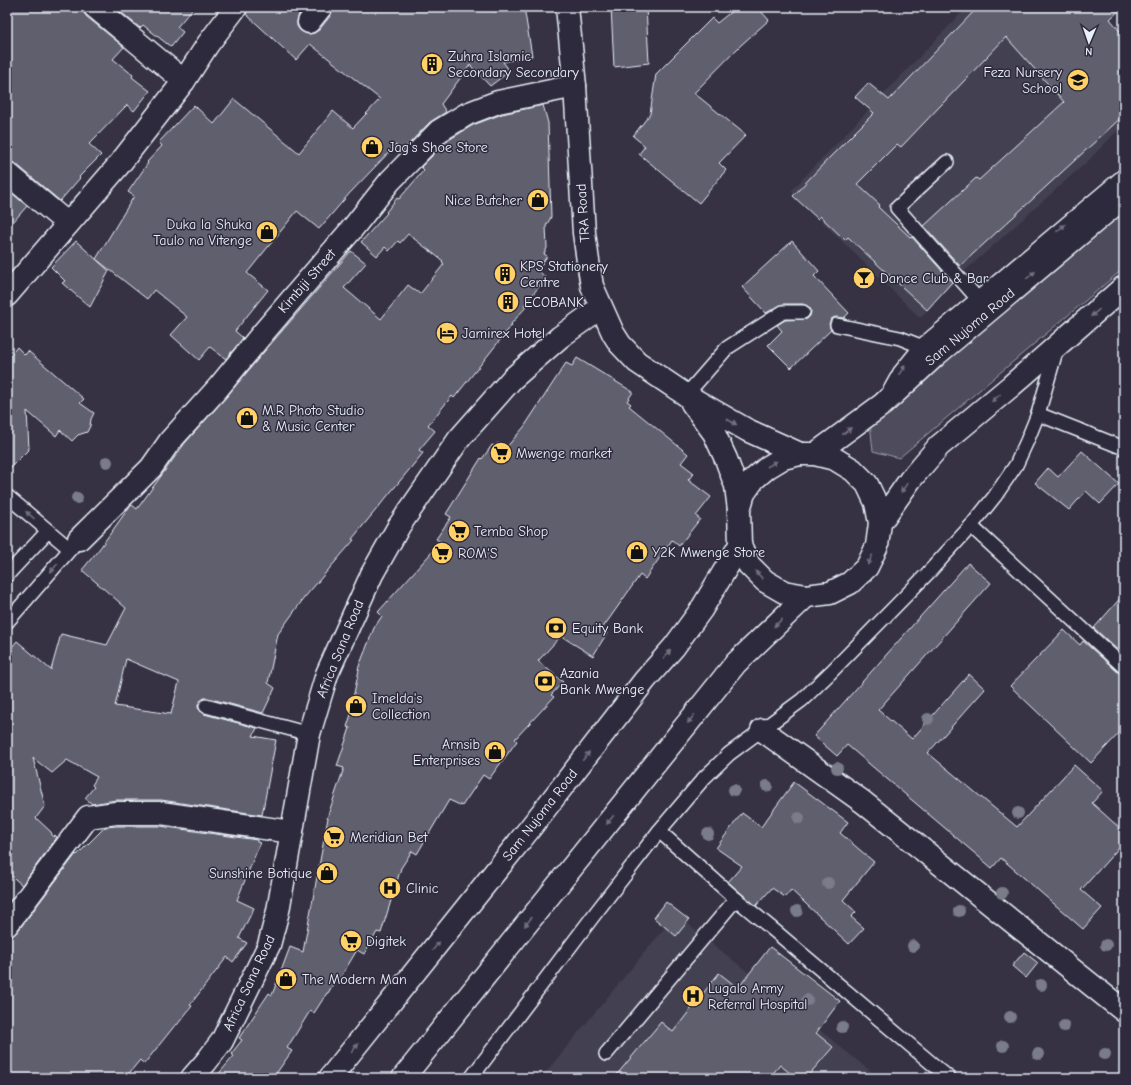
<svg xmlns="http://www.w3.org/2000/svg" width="1131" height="1085" font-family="'Comic Neue',sans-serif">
<rect width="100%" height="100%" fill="#363244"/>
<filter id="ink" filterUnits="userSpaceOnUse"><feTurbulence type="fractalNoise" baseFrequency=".025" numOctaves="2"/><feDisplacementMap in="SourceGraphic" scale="8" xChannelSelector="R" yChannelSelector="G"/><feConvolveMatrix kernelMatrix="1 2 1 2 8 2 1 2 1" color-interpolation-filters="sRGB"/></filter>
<g filter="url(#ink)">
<!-- built -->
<g fill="#433f51">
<path d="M967,7H1051L1124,103V124L1088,161L966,270L920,318L791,191Z"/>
<path d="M676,914L879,1078H541Z"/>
</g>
<!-- green -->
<path fill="#4d4b5c" stroke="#9a9eaa" d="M1124,209V268L899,458L873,451L870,423Z"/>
<!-- building -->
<g fill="#605e6e" stroke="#e8f1f8" fill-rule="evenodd">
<path d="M14,7H83V12L87,17L124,47L113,59L133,75L132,77L150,91L134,111L127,105L89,144L101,155L79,177L80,178L60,201L15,163L7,161V14Z"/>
<path d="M115,7H194L177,27L183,32L171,47L143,25L140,28Z"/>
<path d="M248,7H305L299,14L297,21V26L301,31L308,34L314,33L319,30L331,15L333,7H487L494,12L500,7H524L532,56L503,62L510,71L490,86L470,65L441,104L446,112L430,122L402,151L396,145L349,194L319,229L297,211L247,273L268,290L235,331L243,338L226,359L210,347L199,360L171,335L187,317L154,290L147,299L96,259L134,196L128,192L148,163L147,162L162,146L159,142L194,105L214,124L234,99L299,153L333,111L353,128L380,99L310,44L296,60L246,14Z"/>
<path d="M611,7H646L649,63L614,67Z"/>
<path d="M737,7H757L769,20L741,45L694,93L746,135L719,163L726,170L699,203L639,154L645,146L633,136L650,114L656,74L712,18L717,23Z"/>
<path d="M978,7H1123L1110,19L1124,36V115L960,266L924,226L976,178L979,180L1064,102L1006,37L901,147L897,144L857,184L880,205L878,207L911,238L912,237L952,282L927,310L848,237L845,240L820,216L818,219L793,196L828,159L874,113L855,97L868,83L889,100Z"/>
<path d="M543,105L548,123L551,217L546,226L547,248L544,254L547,256L538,270L546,278L524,305L526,307L511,324L512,325L454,398L452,396L428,425L435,431L419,450L423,453L352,539L354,540L304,598L278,634L268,683L275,688L263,713L208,698H204L198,704V708L204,714L257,728L253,736L276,740L262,815L161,800H116L92,804L85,798L94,787L92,785L97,777L67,760L52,773L33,758L45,806L36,818L51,832L53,837L55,835L57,837L22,885L7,872V653L17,641L51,670L61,634L107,645L126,608L82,570L100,548L130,506L132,505L137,509L185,443L227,396L263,353L351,251L366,263L344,288L381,319L408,285L420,294L444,264L442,262L443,261L408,234L400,243L398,241L389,251L385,247L377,256L361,242L387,213L386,212L397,198L399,199L424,170L421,167L447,141L473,125L502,114ZM126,659L179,682L171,714L115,706Z"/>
<path d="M7,189L27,206L7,229Z"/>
<path d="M76,241L109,271L90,307L62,283L65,281L51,267Z"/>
<path d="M792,241L819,271L814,276L849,313L844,318L835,317L831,319L829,324L831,330L791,368L768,345L782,331L777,325L785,320L807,319L810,316L811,312L810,308L803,304H783L766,313L742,287Z"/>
<path d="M17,347L25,355L28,351L84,399L80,403L94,413L91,419L90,426L87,432L78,435L72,441L60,430L56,436L27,411L29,449L7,471V360Z"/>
<path d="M577,358L633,392L627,401L631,404L629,406L688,454L681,463L694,473L688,480L711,497L696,516L700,519L679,546L672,540L645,579L640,575L602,629L607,633L593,656L561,636L538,661L563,682L551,695L554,697L515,739L517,741L489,779L483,775L462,806L449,800L417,854L412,851L401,868L381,933L377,932L364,954L357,950L339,980L337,978L328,993H327L314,1013L310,1011L287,1048L292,1051L273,1078H215L234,1056L231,1054L242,1040L239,1038L269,993L272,995L290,947L303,952L328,818H327L344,768L337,766L350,728L347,727L353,708L351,707L359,670L358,669L374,628L382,616L378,612L441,542L436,539L451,517L446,514L481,458L482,459L492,445L495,446L498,443L505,449L524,427L566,363L572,366Z"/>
<path d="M1082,451L1119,484L1100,504L1086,491L1069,510L1035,483L1048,468L1058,477Z"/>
<path d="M968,563L991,583L878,710L912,739L969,674L985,689L928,753L1017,827L1074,765L1103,791L1092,803L1124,832V842L1081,890L1102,908L1083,929L1001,858L992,868L847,745L837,756L814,736Z"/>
<path d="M1124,594V656L1094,628Z"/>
<path d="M1064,630L1080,645L1083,641L1119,673L1124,675V728L1091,763L1010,686Z"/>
<path d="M794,782L848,822L840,833L874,862L843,900L856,912L851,917L864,928L849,944L791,890L785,897L772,888L756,906L728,882L742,866L716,848L742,813L761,827Z"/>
<path d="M117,826H160L257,840V842L260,843L237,900L254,908L239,938L247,943L233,962L227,957L190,1005L192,1006L177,1025L176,1024L144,1064L140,1060L125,1078H7V939L17,932L76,854L77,855L105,827Z"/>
<path d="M666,902L689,920L676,936L654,918Z"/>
<path d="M770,947L840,1001L816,1033L833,1047L806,1078H796L780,1065L769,1078H614L661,1022L673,1032L719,973L738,988Z"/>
<path d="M1024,952L1038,963L1026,978L1012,966Z"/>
</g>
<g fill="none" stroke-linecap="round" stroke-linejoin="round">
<!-- lane casing -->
<g stroke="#e8f1f8" stroke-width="16">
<g id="lane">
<path d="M947,162L897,208L978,299"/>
<path d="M837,325L900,338L928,349"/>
<path d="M890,390L900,372L921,346L1124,175"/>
<path d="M686,395L727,348L783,312H803"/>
<path d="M1038,414L1124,448"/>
<path d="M7,496L70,549"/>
<path d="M971,526L1124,667"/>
<path d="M7,575L48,531"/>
<path d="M7,622L79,539"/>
<path d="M206,706L309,734"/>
<path d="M659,831L736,899L776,932L949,1078"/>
<path d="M606,1054L736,899"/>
<path d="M471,1078L594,915L659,831L704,778L729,754L802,700L831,672L928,573L971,526L995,496L1016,465L1027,441L1038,414L1057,348"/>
</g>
</g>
<!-- street casing -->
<g stroke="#e8f1f8" stroke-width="25">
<g id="street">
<path d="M95,7L184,81"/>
<path d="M309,22L321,7"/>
<path d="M7,173L68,224"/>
<path d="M7,295L118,166L184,81L208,44L236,7"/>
<path d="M79,539L151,468L170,441L218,388L263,333L352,229L390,181L439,131L467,114L498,102L575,86"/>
<path d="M762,730L863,802L1124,1011"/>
<path d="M7,925L88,817L116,813H161L292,832"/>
</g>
</g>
<!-- secondary casing -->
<g stroke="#e8f1f8" stroke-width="25">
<g id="secondary">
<path d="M567,7L575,86L584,233L588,261L592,286L613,333L620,344L637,362L686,395L747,430L800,454"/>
<path d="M692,403L714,433L726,459L736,486L739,510"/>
<path d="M192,1078L206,1062L222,1041L269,945L278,911L309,734L327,674L372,574L399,526L459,439L512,379L560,337L600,308"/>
</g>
</g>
<!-- primary casing -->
<g stroke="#e8f1f8" stroke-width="25">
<g id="primary">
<path d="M815,454L883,404L937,354L1124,197"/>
<path d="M880,523L876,503L867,484L853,470L835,459L815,454H800L783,458L768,467L754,479L744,493L739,510L740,545L749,565L765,581L784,592L806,596L830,593L850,583L867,567L877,546L880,523L910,480L939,446L1011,386L1124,287"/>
<path d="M330,1078L531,827L645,680L674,647L701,610L740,545"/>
<path d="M403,1078L736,663L806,596"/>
</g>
</g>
<!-- lane -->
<use href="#lane" stroke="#2f2a3d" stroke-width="13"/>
<!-- street -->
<use href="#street" stroke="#2f2a3d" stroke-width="22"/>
<!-- secondary -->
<use href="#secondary" stroke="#2f2a3d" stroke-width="22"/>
<!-- primary -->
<use href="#primary" stroke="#2f2a3d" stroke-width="22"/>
</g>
<!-- trees -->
<g fill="#7a7b89">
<circle cx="107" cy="462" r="6"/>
<circle cx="77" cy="498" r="6"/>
<circle cx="928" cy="719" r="6"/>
<circle cx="837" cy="768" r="6"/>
<circle cx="767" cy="786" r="6"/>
<circle cx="734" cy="790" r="6"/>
<circle cx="1018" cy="813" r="6"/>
<circle cx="799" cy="818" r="6"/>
<circle cx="708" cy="834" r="6"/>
<circle cx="828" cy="883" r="6"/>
<circle cx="1002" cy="893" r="6"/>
<circle cx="797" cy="911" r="6"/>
<circle cx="959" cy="911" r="6"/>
<circle cx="1106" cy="945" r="6"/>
<circle cx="913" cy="946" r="6"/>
<circle cx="1041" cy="985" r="6"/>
<circle cx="807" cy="1000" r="6"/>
<circle cx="1010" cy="1017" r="6"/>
<circle cx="1064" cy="1026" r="6"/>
<circle cx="842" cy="1027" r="6"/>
<circle cx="1003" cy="1046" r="6"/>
<circle cx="1038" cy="1054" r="6"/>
<circle cx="1105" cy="1054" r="6"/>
</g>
<!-- one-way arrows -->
<defs><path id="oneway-solid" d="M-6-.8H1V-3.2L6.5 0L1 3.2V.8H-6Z"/></defs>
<g fill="#70707e">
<use href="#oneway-solid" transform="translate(1061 228) rotate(-40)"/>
<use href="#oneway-solid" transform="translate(1031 275) rotate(-40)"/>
<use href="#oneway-solid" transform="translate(1095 313) rotate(139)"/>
<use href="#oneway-solid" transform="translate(902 370) rotate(-55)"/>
<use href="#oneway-solid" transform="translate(996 398) rotate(140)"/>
<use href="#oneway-solid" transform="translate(732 422) rotate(30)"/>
<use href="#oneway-solid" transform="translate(847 431) rotate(-37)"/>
<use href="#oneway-solid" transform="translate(772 464) rotate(-30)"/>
<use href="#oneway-solid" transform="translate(904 488) rotate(125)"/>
<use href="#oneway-solid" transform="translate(30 515) rotate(-140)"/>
<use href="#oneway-solid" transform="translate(870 560) rotate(116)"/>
<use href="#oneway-solid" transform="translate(54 568) rotate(131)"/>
<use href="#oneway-solid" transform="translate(759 575) rotate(-133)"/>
<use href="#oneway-solid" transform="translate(778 623) rotate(137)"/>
<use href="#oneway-solid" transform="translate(667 654) rotate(-49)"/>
<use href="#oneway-solid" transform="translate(691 719) rotate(129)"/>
<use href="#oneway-solid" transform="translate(586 756) rotate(-52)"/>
<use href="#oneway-solid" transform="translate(610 820) rotate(129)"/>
<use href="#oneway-solid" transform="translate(528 922) rotate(129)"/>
<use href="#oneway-solid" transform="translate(436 946) rotate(-51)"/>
<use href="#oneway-solid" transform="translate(355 1048) rotate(-51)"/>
</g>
</g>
<!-- icons -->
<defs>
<g id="building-disc" transform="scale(1.15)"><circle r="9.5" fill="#ffd166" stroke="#2f2a3d"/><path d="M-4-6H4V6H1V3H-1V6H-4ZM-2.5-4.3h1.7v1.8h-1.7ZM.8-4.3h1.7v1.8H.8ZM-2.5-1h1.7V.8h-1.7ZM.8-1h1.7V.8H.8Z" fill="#111"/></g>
<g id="school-disc" transform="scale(1.15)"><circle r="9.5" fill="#ffd166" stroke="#2f2a3d"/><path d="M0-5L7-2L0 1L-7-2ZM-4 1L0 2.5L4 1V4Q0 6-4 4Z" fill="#111"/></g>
<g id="shop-disc" transform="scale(1.15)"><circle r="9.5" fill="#ffd166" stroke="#2f2a3d"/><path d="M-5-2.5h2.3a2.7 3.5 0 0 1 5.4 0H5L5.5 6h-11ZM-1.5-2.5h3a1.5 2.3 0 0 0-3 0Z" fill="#111"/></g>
<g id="bar-disc" transform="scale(1.15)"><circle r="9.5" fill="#ffd166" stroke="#2f2a3d"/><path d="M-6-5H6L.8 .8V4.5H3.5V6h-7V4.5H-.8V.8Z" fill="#111"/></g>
<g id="hotel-disc" transform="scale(1.15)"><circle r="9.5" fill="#ffd166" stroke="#2f2a3d"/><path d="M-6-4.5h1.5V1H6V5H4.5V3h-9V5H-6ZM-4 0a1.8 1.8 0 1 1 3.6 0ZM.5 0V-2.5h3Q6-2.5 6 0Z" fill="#111"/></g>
<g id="supermarket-disc" transform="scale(1.15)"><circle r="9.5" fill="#ffd166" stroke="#2f2a3d"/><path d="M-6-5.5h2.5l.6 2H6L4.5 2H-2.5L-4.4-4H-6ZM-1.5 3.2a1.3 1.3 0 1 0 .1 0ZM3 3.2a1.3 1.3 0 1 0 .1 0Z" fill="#111"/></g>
<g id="bank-disc" transform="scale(1.15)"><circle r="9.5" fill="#ffd166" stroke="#2f2a3d"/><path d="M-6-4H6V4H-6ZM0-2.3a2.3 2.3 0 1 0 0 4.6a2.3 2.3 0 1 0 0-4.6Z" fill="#111"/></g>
<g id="hospital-disc" transform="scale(1.15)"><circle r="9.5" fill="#ffd166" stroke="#2f2a3d"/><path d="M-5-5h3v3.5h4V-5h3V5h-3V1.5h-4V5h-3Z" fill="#111"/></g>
</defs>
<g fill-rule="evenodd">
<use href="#building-disc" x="432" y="64"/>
<use href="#school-disc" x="1078" y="80"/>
<use href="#shop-disc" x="372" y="147"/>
<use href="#shop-disc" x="538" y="200"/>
<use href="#shop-disc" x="267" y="232"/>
<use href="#building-disc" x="505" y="274"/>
<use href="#bar-disc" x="864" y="278"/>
<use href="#building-disc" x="508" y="302"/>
<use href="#hotel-disc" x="447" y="333"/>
<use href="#shop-disc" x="247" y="418"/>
<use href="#supermarket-disc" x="501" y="453"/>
<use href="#supermarket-disc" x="459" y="531"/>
<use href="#shop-disc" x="637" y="552"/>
<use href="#supermarket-disc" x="442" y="553"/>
<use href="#bank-disc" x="556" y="628"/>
<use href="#bank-disc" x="545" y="681"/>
<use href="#shop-disc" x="356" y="706"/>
<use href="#shop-disc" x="495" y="752"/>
<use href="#supermarket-disc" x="334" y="837"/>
<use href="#shop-disc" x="327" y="873"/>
<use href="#hospital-disc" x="390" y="888"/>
<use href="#supermarket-disc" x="351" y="941"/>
<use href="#shop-disc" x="286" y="979"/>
<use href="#hospital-disc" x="693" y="996"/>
</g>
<g text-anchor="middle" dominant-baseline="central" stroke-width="3" stroke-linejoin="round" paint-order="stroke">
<!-- poi labels -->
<g font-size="14" fill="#e8f1f8" stroke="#2f2a3d" text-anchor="start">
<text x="448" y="56">Zuhra Islamic<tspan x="448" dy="16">Secondary Secondary</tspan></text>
<text x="1062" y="72" text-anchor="end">Feza Nursery<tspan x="1062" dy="16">School</tspan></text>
<text x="388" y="147">Jag's Shoe Store</text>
<text x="522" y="200" text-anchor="end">Nice Butcher</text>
<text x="252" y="224" text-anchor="end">Duka la Shuka<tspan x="252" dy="16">Taulo na Vitenge</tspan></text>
<text x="520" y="266">KPS Stationery<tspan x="520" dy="16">Centre</tspan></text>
<text x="880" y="278">Dance Club &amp; Bar</text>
<text x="524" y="302">ECOBANK</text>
<text x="462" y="333">Jamirex Hotel</text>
<text x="262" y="410">M.R Photo Studio<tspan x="262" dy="16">&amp; Music Center</tspan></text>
<text x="516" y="453">Mwenge market</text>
<text x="474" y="531">Temba Shop</text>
<text x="652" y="552">Y2K Mwenge Store</text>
<text x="458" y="553">ROM'S</text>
<text x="572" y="628">Equity Bank</text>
<text x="560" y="673">Azania<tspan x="560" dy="16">Bank Mwenge</tspan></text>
<text x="372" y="698">Imelda's<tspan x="372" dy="16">Collection</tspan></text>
<text x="480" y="744" text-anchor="end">Arnsib<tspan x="480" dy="16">Enterprises</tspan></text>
<text x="350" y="837">Meridian Bet</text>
<text x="312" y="873" text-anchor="end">Sunshine Botique</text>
<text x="406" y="888">Clinic</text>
<text x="366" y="941">Digitek</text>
<text x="302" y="979">The Modern Man</text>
<text x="708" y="988">Lugalo Army<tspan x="708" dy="16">Referral Hospital</tspan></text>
</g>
<!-- street labels -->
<g font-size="14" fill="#e8f1f8" stroke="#2f2a3d">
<text transform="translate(583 213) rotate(-94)">TRA Road</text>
<text transform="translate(307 281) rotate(-49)">Kimbiji Street</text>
<text transform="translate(970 327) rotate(-40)">Sam Nujoma Road</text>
<text transform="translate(340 649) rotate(-68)">Africa Sana Road</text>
<text transform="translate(540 815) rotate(-52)">Sam Nujoma Road</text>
<text transform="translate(249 983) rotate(-65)">Africa Sana Road</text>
</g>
</g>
<!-- margin -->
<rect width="1131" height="1085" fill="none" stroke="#2f2a3d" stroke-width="24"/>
<rect x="12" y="12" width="1107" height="1061" fill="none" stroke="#e8f1f8" stroke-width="1.5" filter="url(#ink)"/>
<!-- north arrow -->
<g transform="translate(1089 42) rotate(182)" stroke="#2f2a3d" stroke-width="3" paint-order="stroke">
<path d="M0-3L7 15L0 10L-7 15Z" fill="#e8f1f8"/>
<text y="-6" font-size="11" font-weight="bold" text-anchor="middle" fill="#e8f1f8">N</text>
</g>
</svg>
